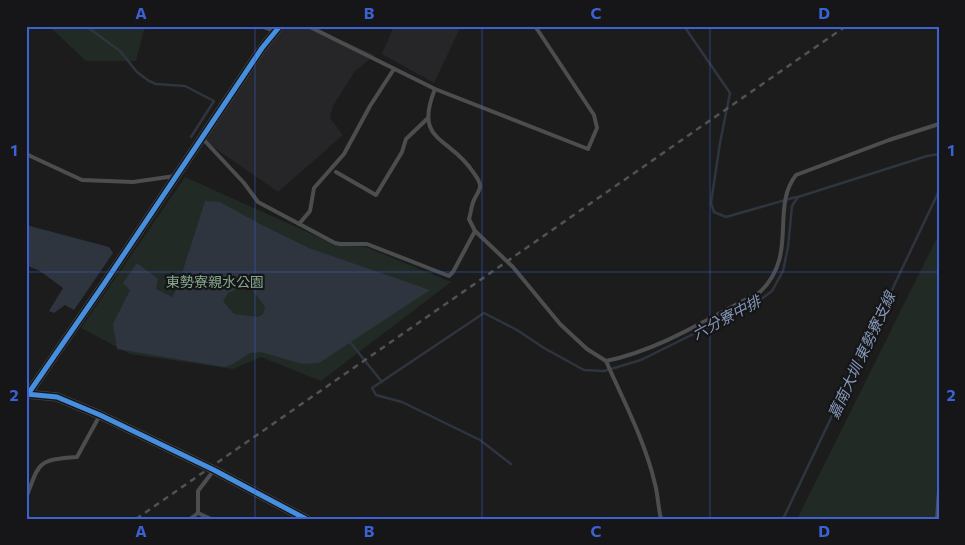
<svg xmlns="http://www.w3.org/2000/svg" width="965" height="545" font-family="Commissioner,'Noto Sans TC',sans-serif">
<rect width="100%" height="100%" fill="#1c1c1c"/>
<!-- built -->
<g fill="#262628">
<path d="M283,26H309L375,55L355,71L333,106L330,118L343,135L278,192L202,139Z"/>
<path d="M394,26H461L434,83L382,54Z"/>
</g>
<!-- green -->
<g fill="#212a24">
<path d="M49,26H145L136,61H86Z"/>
<path d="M185,177L336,245L366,247L451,282L321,381L261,357L233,369L130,354L81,328Z"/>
<path d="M939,234V519H797Z"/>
</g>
<!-- water -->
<g fill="#2e353f" fill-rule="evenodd">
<path d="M205,201L220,202L260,224L309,248L430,290L319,363L302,364L261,352L250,353L233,364L224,367L117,349L113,324L130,290L123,283L137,263L158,279L156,289L172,297L177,289ZM244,286L251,288L265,307L263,314L258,317L234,314L223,301L228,293Z"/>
<path d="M26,225L109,247L113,253L74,310L65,305L54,313L49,311L63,288L40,271L26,265Z"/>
</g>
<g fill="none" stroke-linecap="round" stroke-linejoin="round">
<!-- stream -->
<g stroke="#2e353f" stroke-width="2.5">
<path d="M86,26L120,51L137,72L149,81L156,84L185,86L214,101L191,137"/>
<path d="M684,26L730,93L720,143L711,203L714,212L726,217L796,197"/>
<path d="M350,342L382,382"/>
<path d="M511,464L480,440L402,402L376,395L372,388L484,313L517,330L544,348L584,370L604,371L641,360L756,303L772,291L783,271L788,247L792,206L798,197L927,156L939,154"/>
<path d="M783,519L939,191"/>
</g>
<!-- service -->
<g stroke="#4c4d4f" stroke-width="4">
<path d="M261,26L275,31"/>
<path d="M308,26L435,89L588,149L597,128L594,115L535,26"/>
<path d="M203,139L244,183L258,202L335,243L340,244H367L449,276L453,272L475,231L469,219C471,213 471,206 474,200C476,195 480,191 480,186C480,181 476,176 473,172C450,136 413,143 435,89"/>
<path d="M26,154L82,180L133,182L175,176"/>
<path d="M336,172L376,195L402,152L406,139L427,119"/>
<path d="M299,224L310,211L314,188L344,154L370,106L394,69"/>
<path d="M475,231L513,267L560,324L587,349L606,361C660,350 711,317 760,292C799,255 770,208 796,175L889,140L939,124"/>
<path d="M606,361C624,402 645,441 655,484C658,495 658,507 661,519"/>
<path d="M26,498C40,462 36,460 77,457L100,415"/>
<path d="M198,513L211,519"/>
<path d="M190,519L198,513V491L214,470"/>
<path d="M937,519L939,491"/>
</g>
<!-- tertiary -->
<g stroke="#4c4d4f" stroke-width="9">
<path d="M26,394L57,397L100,415L214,470L306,519"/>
<path d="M28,394L104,284L262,48L280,26"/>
</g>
<!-- rail -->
<path stroke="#515255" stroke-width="2.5" stroke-dasharray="6 5" stroke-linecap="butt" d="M136,519L846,26"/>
<!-- cycleway casing -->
<g stroke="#161618" stroke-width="8">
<g id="cycleway">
<path d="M26,394L57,397L100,415L214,470L306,519"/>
<path d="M28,394L104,284L262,48L280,26"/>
</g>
</g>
<!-- cycleway -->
<use href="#cycleway" stroke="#468fdf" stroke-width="5"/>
</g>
<!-- grid -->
<path fill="none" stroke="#3a62d2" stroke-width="1" stroke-opacity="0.55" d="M255,26V519M482,26V519M710,26V519M26,272H939"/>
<g text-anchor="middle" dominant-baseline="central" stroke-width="4.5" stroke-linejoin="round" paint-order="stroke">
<!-- park labels -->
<g font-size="14" fill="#85a78d" stroke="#161618">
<text x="215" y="281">東勢寮親水公園</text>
</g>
<!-- water labels -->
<g font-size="15" font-style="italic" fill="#8597b7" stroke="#161618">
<text transform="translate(726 317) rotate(-28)">六分寮中排</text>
<text transform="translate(861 355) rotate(-65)">嘉南大圳 東勢寮支線</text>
</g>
</g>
<!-- border -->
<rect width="965" height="545" fill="none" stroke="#161618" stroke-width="55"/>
<rect x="28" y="28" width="910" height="490" fill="none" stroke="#3a62d2" stroke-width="2"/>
<g font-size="16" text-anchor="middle" font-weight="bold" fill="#3a62d2">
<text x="141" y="19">A</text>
<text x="369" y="19">B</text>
<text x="596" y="19">C</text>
<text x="824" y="19">D</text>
<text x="14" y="156">1</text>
<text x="951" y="156">1</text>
<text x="14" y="401">2</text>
<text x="951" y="401">2</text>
<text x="141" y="537">A</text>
<text x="369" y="537">B</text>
<text x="596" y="537">C</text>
<text x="824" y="537">D</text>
</g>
</svg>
